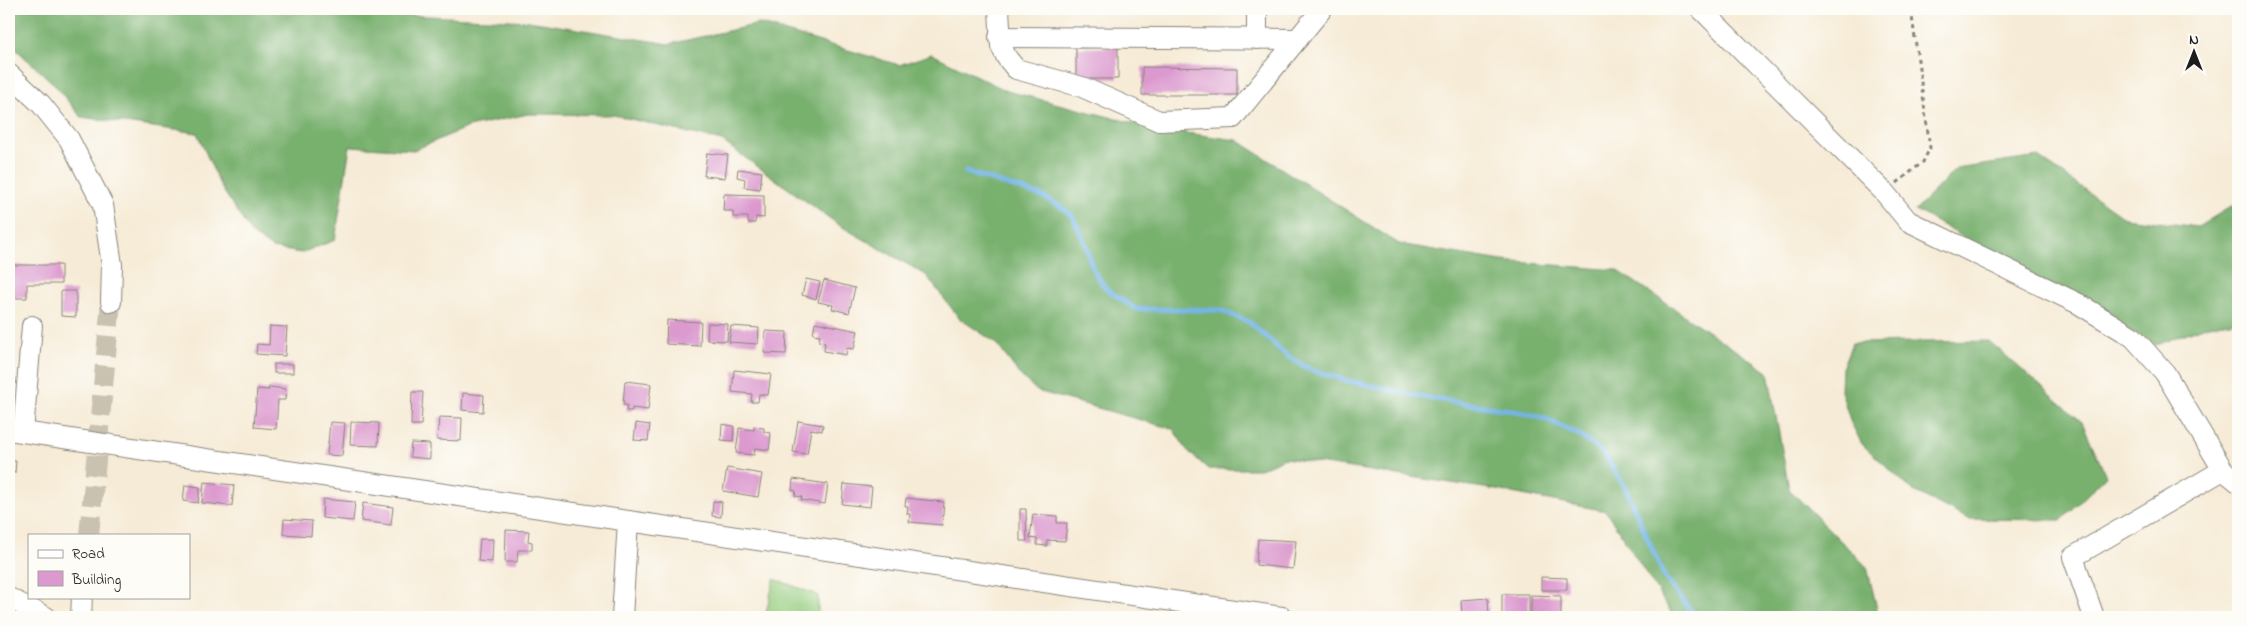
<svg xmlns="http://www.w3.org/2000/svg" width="2247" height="626" font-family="'Indie Flower',sans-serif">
<rect width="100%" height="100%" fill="#fdfcf7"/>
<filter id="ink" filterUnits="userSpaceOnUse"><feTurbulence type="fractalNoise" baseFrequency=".02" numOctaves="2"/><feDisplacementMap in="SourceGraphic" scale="10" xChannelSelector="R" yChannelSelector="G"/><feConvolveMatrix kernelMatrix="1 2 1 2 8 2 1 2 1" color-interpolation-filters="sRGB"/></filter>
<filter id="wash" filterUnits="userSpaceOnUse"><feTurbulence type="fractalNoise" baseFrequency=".0096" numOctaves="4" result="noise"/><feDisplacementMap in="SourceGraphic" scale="20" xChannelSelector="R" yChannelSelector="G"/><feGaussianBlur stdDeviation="1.12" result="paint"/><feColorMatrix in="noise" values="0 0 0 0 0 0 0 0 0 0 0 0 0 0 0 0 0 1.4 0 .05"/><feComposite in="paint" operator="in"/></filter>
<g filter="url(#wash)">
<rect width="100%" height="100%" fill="#f6ebd6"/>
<!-- green -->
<path fill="#95cd80" stroke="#58744e" d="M774,579L818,595V617H765Z"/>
<!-- forest -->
<g fill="#78b06e" stroke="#4a6645">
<path d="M9,9H282L529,21L669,44L759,24L899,65L932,54L1007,91L1157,129L1237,140L1399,244L1502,261L1617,270L1768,372L1789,489L1867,567L1879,617H1674L1606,511L1491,489L1285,458L1260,469H1208L1187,450L1173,429L1037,391L1020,375L996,343L959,318L926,275L839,225L722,141L614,115L528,114L468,127L414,150L350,146L335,240L301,253L272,248L251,233L221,187L197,133L81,117L54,84L9,43Z"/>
<path d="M2038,157L2125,218L2198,227L2238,202V321L2208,325L2156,345L1915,210L1956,169Z"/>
<path d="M1989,341L2082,422L2106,476L2062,520L1968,519L1912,490L1862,444L1851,423L1841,391L1842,368L1852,343Z"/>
</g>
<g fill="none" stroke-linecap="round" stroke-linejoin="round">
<!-- stream -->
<path stroke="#75b5e9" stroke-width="5" d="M966,172L1042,196L1063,208L1073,217L1085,243L1093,270L1106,289L1136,309L1220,310L1249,322L1290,358L1311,370L1345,380L1422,397L1516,411L1546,419L1579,435L1604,454L1625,487L1665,578L1696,617"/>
</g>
<g id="blocks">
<!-- building -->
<g fill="#db99cf">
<path d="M1118,47V79H1076V48Z"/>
<path d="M1142,67L1237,68V95H1142Z"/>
<path d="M707,153L728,155L725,178L704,176Z"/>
<path d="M738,169L762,172L760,189L744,187L745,179L737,177Z"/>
<path d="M724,194L764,195V218L756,217L755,223H748V217H733V211H723Z"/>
<path d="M9,265H61V284H27V298H9Z"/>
<path d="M806,279L820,282L816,299L802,295Z"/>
<path d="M824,280L855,288L849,313L832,309L833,305L818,302Z"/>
<path d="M61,291H76V317L61,316Z"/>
<path d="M667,320L701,322L700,346L666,344Z"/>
<path d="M815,322L858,331L854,349L847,348L846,355L824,351L825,343L819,342L820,335L813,334Z"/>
<path d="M708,323L728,324L727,341L707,340Z"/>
<path d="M270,326L287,327L285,356L256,354L257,344L269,345Z"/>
<path d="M731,326L759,328L758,344L729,342Z"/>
<path d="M765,331L787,332L786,354L764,353Z"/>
<rect x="274" y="364" width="19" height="9"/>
<path d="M734,370L771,374L768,395L759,394L758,402H751L752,394L732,392Z"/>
<path d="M625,381L651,384L648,410L632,408V411H626L627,405H623Z"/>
<path d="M269,387L286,389L285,400H278L276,429L254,427L257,389L269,390Z"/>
<path d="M412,392H423L421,425H411Z"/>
<path d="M463,393L484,395L483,412L462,410Z"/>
<path d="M439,417L462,418L461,441L437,440Z"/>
<path d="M798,421L823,425L822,431L811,429L807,454L793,452Z"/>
<path d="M330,422L345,423L342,456L327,455Z"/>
<path d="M351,422L379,423L378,446L350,445Z"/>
<path d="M636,423L650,425L648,441L634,440Z"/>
<path d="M722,424L734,426L733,441L721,440Z"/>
<path d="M754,427L764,428V432L771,433L769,450L755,448L754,455L736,453L739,428L754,430Z"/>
<path d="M411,443L430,444V459L410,457Z"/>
<path d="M9,461H16L15,473L9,472Z"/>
<path d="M727,468L762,474L758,497L723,491Z"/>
<path d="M793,479L828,484L825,504L801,500L802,497L795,496L796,491L792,490Z"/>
<path d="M204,482L234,485L232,506L202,503Z"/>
<path d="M844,484L872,487L870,507L842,504Z"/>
<path d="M185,485L200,487L198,503L183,501Z"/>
<path d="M906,498L944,502L942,525L909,522L910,514H907L908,506H905Z"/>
<path d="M323,499L355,502L353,521L322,518Z"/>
<path d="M713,501L722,502L721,517L712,516Z"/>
<path d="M363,503L393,507L391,525L361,521Z"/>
<path d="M1020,509H1026L1027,541H1020Z"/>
<path d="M1033,514L1057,516V523H1067L1065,541L1047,540V546L1037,545V539L1030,538Z"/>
<path d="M9,518H11L10,531H9Z"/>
<path d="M284,519L312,521L311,536L283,534Z"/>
<path d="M506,530L529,531L528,541L532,542V550H518L517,562H505Z"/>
<path d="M480,539H493L492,562L478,561Z"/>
<path d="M1258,539L1296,541L1293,569L1256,565Z"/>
<path d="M1541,577L1567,578V590H1541Z"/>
<rect x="1502" y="594" width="27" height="23"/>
<path d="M1531,595L1561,596V617H1531Z"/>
<path d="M1488,598L1489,617H1462L1461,600Z"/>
</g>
</g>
</g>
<g filter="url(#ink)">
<use href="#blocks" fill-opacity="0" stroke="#898479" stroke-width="1"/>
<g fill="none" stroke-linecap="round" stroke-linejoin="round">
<!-- minor-tunnel -->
<path stroke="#cac2b1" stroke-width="20" stroke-dasharray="20 10" stroke-linecap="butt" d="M89,535L111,302"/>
<!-- minor casing -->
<g stroke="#898479" stroke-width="22">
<g id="minor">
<path d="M999,9L1001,46L1007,58L1016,69L1082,87L1159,121L1233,118L1322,9"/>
<path d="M1701,9L1884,192L1908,221L2079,304L2133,337L2165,373L2223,470L2238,482"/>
<path d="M999,37L1298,39"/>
<path d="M1257,39V9"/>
<path d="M9,74L41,104L69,139L103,205L112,265L111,302"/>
<path d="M9,430L1282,617"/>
<path d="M23,432L32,326"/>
<path d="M9,598L46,617"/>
<path d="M81,617L82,597"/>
<path d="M622,617L628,521"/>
<path d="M2094,617L2073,557L2223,470"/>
</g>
</g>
<!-- path -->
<path stroke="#898479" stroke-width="3" stroke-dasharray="4 4" stroke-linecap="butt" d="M1897,183L1923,162L1930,148L1911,9"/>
<!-- minor -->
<use href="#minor" stroke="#fff" stroke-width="20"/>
</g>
</g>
<!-- margin -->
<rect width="2247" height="626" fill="none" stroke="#fdfcf7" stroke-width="30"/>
<!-- legend -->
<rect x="28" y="534" width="162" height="65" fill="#fdfcf7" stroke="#a3a29f"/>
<rect x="38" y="550" width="25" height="8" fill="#ffffff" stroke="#a3a29f"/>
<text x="72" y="558" font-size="15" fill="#1c1c1c">Road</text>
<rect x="38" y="571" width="25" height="15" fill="#db99cf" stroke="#a3a29f"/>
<text x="72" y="584" font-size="15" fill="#1c1c1c">Building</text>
<!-- north arrow -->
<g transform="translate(2194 52)" stroke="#fdfcf7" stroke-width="4" paint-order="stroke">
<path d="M0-4L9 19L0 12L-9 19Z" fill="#1c1c1c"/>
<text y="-8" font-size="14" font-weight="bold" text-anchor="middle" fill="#1c1c1c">N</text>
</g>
</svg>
